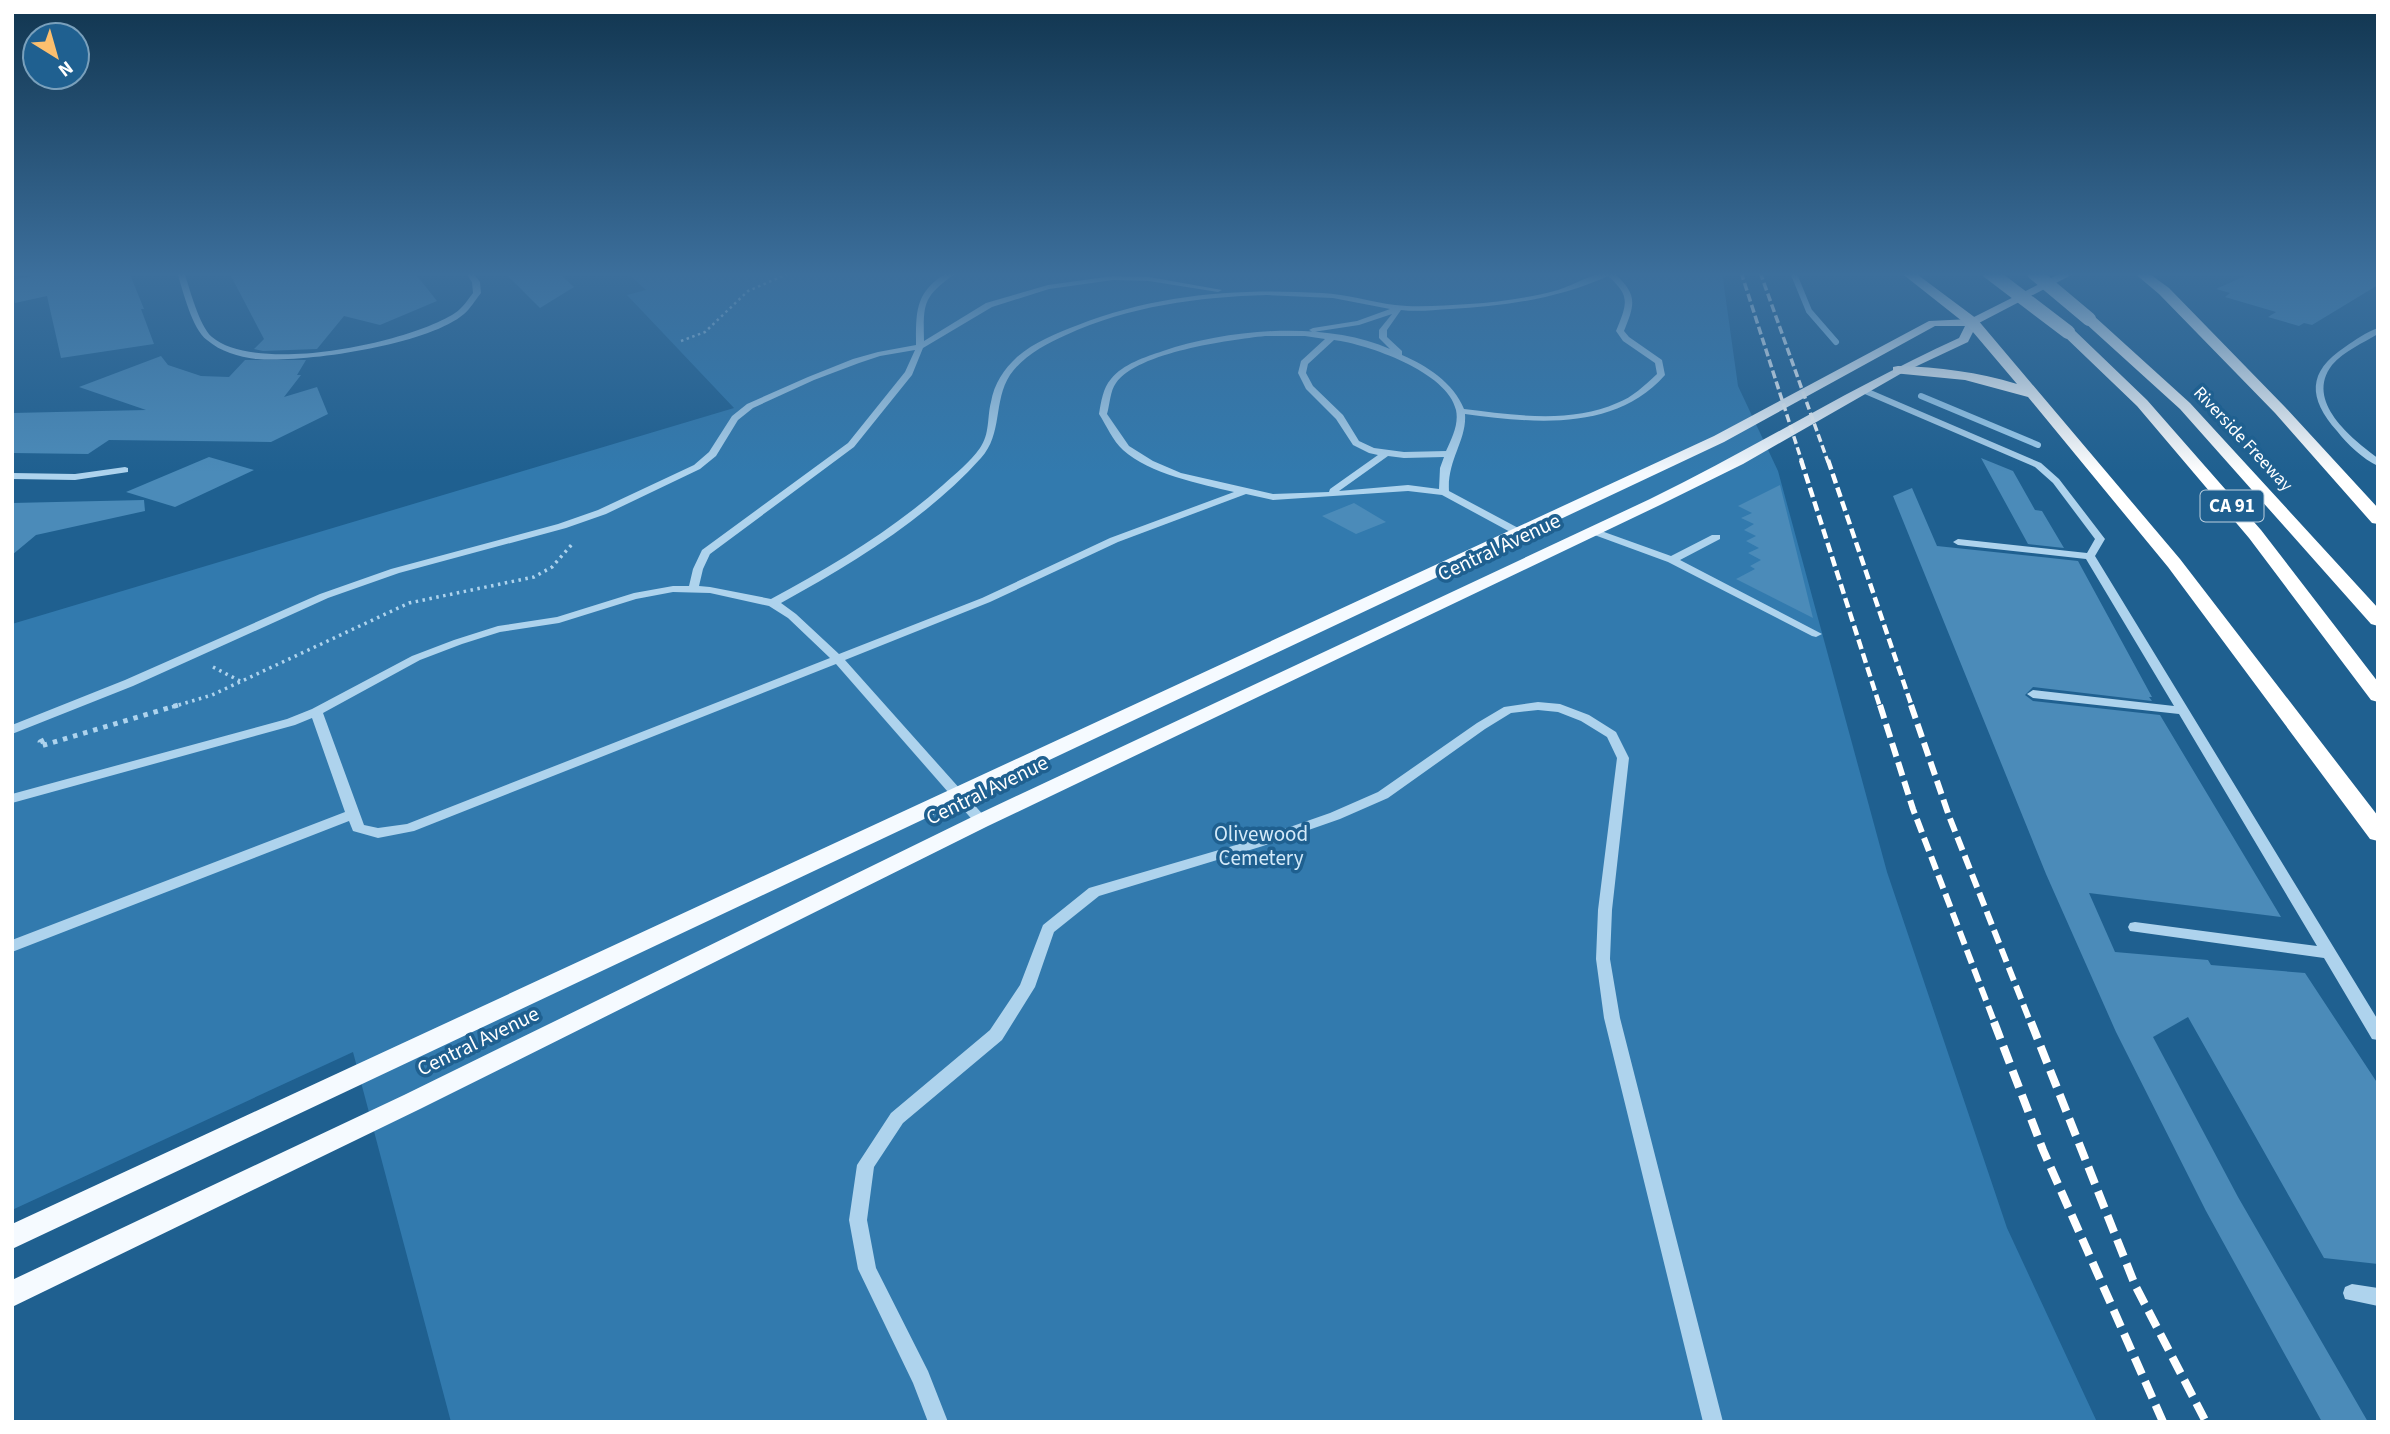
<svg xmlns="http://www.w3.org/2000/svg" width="2390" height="1434" font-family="'Source Sans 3',sans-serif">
<rect width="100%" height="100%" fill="#1f6090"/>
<!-- green -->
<path fill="#327aae" d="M626,272H1722L1738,386L1778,471L1887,872L2007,1228L2097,1422H451L353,1052L12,1210V624L734,408L627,295L646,290Z"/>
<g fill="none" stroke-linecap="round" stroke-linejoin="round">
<!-- stream -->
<g stroke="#a2d0ef" stroke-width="6">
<path d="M1793,272L1809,311L1836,342"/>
<path d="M1921,396L2038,445"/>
</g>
</g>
<!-- building -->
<g fill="#4b8bb9">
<path d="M52,272H129L144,309H141L154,344L61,358L47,296L15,303L12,288V280Z"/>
<path d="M249,272H414L437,301L380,325L344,316L317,349L263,351L254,349L264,339L231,276Z"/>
<path d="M504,272H558L574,287L540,308Z"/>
<path d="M2254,272H2378V285L2312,325L2304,323L2299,326L2268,317L2276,312L2225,297L2230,293L2216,289Z"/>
<path d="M161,356L168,365L201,376L229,377L245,360H306L297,375H301L284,397L317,387L328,414L271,442L109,440L88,454L12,453V413L146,410L79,387Z"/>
<path d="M209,457L254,470L175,507L126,492Z"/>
<path d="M1981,458L2013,471L2035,510L2042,511L2064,548L2028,544Z"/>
<path d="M1780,485L1783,497L1813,618L1736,579L1755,569L1750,566L1761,560L1748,553L1759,548L1746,541L1756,536L1744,530L1754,524L1741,518L1752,513L1738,506Z"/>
<path d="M1912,488L1937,546L2078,561L2152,697H2149L2152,701L2033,687L2025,695L2033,701L2160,715L2281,917L2089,893L2115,952L2208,960L2211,965L2305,973L2378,1084V1264L2324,1258L2188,1017L2153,1037L2238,1197L2368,1422H2322L2206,1211L2116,1032L2046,874L1893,496Z"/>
<path d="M144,500L145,511L36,535L12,555V503Z"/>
<path d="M1354,503L1386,522L1356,534L1322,516Z"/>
</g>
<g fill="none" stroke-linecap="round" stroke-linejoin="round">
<!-- path-far2 -->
<path stroke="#aed3ed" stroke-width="2.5" stroke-dasharray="2.5 3.5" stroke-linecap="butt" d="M681,341L705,332L748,291L792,272"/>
<!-- path-far1 -->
<g stroke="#aed3ed" stroke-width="3.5" stroke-dasharray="2.5 4.5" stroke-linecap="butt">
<path d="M213,667L240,681"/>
<path d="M172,707L212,695L409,603L534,577L552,567L574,542"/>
</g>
<!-- path -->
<path stroke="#aed3ed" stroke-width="5" stroke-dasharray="4.5 6" stroke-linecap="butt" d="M44,740L40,742L41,746L178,705"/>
<!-- minor -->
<g fill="#aed3ed" fill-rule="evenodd">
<path d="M177,272H184C190,289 199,326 212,337C257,375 409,343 455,313C463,308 468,299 473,293L472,282L465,272H472L480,282L481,293C475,300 471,308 464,314C428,345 304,363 257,359C239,357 221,352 207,340C192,329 183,291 177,272Z"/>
<path d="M948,272H957C924,297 923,300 924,341L986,303L1048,285L1113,276L1149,277L1222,290L1218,292L1149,281L1113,280L1049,289L992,307L923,348L912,375L854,447L710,554L703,569L699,586L710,587L771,599C832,566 891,531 943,485C955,474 970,462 980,448C990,434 987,417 991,402C994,384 1004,369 1017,357C1034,342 1057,333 1078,325C1156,294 1239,288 1322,293C1347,294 1371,302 1395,305C1420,308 1445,305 1469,304C1499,302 1529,298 1558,290C1576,284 1594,272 1613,272C1637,294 1636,302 1624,331L1629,337L1662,360L1665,375C1615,432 1533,423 1465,414C1467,440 1447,460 1449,491L1522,530V534H1514L1442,495L1408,491L1273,500L1246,494L1118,542L990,602L845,660L986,818L988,821L986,824H976L836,664L414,831L378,838L353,831L349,821L12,952V940L345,812L312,718L295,725L12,803V794L287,719L312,709L412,656L454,640L498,626L557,617L634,593L673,586H689L693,569L702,550L848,443L905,372L915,350L880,356L859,363L814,380L753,408L738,420L716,456L700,469L606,514L566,528L399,573L328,598L133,686L12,734V725L125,680L320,594L391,569L558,524L598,510L694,465L709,452L732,416L747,404L808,377L853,359L878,352L916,345C916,310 915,292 948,272ZM1608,276C1631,296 1627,304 1616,331L1623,341L1655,363L1657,374C1644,386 1633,397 1617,403C1570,424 1513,415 1464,409C1454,383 1426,365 1402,355V351L1387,337V330L1401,310C1417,312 1433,310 1450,309C1505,306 1557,299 1608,276ZM1267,295L1333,298L1390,309L1357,321L1313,328L1309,330L1313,332L1359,325L1392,314L1379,330V338L1390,349C1325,320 1228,329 1163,351C1145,357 1123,364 1111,379C1103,388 1101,402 1099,414C1106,425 1113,441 1123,450C1149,474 1201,484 1234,492L1110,538L982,598L839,654L796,614L781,603C853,563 925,520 981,458C1003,434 993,401 1010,375C1023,356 1046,344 1066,335C1129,306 1198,297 1267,295ZM1265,336H1305L1325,339L1301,361L1298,373L1306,389L1336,419L1353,445L1369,453L1378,455L1330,489L1329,492L1273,494L1181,473L1153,461L1129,446L1107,414C1110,404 1110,391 1116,383C1138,352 1229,340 1265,336ZM1334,340C1367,344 1448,372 1456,410C1459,424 1452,438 1446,451L1404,452L1374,448L1359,441L1343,415L1313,386L1306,373L1308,364ZM1388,456L1404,458L1444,457L1440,468L1439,489L1408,485L1339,491ZM673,592L710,593L769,606L788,618L830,658L407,824L378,828L364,825L323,713L420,660L462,644L500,632L559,623L636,599Z"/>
<path d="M2378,328V334C2363,343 2344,351 2332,365C2304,401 2352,439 2378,458V466C2363,459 2347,444 2337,431C2308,398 2307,372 2345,347C2355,340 2366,332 2378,328Z"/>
<path d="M1860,388H1866L2041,463L2059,479L2105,539L2095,556L2378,1020V1040L2372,1039L2324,958L2130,931L2128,927L2130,923L2135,922L2317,946L2179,714L2033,698L2027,694L2033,690L2174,706L2086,559L1958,545L1953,542L1958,539L2087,553L2095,539L2053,483L2035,467L1860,392Z"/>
<path d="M125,467L128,468V472L75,480L12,479V473L75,474Z"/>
<path d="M1593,528L1671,556L1712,535H1720V539L1680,560L1822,634L1816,637L1812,636L1668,562L1589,533L1588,531Z"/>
<path d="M1538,702L1560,704L1589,715L1616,732L1629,758L1612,910L1610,959L1620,1018L1723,1422H1703L1604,1018L1596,959L1598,910L1617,758L1607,737L1581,721L1558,712L1538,710L1511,713L1485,729L1388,798L1340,819L1263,846L1099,896L1054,932L1035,987L1002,1040L903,1123L874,1167L867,1220L876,1268L928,1371L948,1422H928L913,1383L858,1269L849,1220L857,1165L891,1113L990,1030L1020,985L1043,925L1089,888L1253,840L1330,813L1378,792L1477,723L1504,707Z"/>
<path d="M2352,1284L2378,1288V1306L2345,1299L2343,1293L2345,1287Z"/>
</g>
<!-- major -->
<path fill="#f5faff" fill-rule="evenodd" d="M2063,272H2077L1977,324L1968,342L1902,373L1743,464L1660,505L988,826L420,1109L12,1307V1280L404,1095L974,816L1650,499C1755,448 1853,386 1959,338L1965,326H1935L1724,442L12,1249V1224L1714,436L1929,321L1970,319Z"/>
<!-- highway -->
<g fill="#fff" fill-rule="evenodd">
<path d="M1900,272H1914L1977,319L2180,559L2378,816V841L2370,839L2168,567L2028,397L1965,380L1893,373V367L1898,366C1939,367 1978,372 2017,384L1967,325Z"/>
<path d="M2133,272H2147L2169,288L2285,407L2378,508V524L2372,523L2275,413L2159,294Z"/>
<path d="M2089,315L2094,316L2190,403L2378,608V626L2371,624L2180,409L2084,322L2082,319Z"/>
<path d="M2068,328L2073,329L2147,400L2261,530L2378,682V702L2371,700L2249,538L2137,406L2063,335V329Z"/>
</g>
<!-- rail-far3 -->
<g stroke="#fff" stroke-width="3.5" stroke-dasharray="8 3.5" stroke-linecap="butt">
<path d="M1741,272L1802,462"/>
<path d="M1760,272L1828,462"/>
</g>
<!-- rail-far2 -->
<g stroke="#fff" stroke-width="4.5" stroke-dasharray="10 4.5" stroke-linecap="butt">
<path d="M1801,460L1880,707"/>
<path d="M1828,460L1912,707"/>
</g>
<!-- rail-far1 -->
<g stroke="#fff" stroke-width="6" stroke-dasharray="14 6" stroke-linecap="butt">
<path d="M1880,705L1913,809L1995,1024"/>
<path d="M1911,705L1949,816L2031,1024"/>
</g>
<!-- rail -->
<g stroke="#fff" stroke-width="8" stroke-dasharray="18 8" stroke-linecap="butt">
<path d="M1994,1022L2043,1150L2163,1422"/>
<path d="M2031,1022L2135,1285L2206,1422"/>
</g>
<!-- highway-bridge -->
<g stroke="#fff" stroke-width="14">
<path d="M1989,272L2068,332"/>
<path d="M2033,272L2089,319"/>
</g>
</g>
<!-- sky -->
<linearGradient id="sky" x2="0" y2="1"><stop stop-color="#11354f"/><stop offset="0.58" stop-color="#3c6f9c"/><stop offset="1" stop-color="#3c6f9c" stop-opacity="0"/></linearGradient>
<rect width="2390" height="473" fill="url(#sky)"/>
<g text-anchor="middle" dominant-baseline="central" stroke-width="7" stroke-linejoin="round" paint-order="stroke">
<!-- far-street labels -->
<g font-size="18" fill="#fff" stroke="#1f6090">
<text transform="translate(2243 439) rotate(47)">Riverside Freeway</text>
</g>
<!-- shield labels -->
<rect fill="#1f6090" stroke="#bccfde" stroke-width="2" x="2200.5" y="490.5" width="63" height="31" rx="5"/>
<g font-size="19" font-weight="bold" fill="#fff">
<text x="2232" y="506">CA 91</text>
</g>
<!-- street labels -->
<g font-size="21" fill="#fff" stroke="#1f6090">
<text transform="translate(1499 547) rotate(-25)">Central Avenue</text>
<text transform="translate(987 790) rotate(-26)">Central Avenue</text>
<text transform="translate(478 1041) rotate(-26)">Central Avenue</text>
</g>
<!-- park labels -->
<g font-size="21" fill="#d4eaf9" stroke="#1f6090">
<text x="1261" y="834">Olivewood<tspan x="1261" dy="24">Cemetery</tspan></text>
</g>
</g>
<!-- border -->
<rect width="2390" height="1434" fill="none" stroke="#ffffff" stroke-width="28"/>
<!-- north arrow -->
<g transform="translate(56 56) rotate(143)"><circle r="33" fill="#1f6090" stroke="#79a0bc" stroke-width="2"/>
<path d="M0-5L12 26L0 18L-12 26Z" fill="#fbbf6e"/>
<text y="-10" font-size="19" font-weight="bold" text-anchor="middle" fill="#ffffff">N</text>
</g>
</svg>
